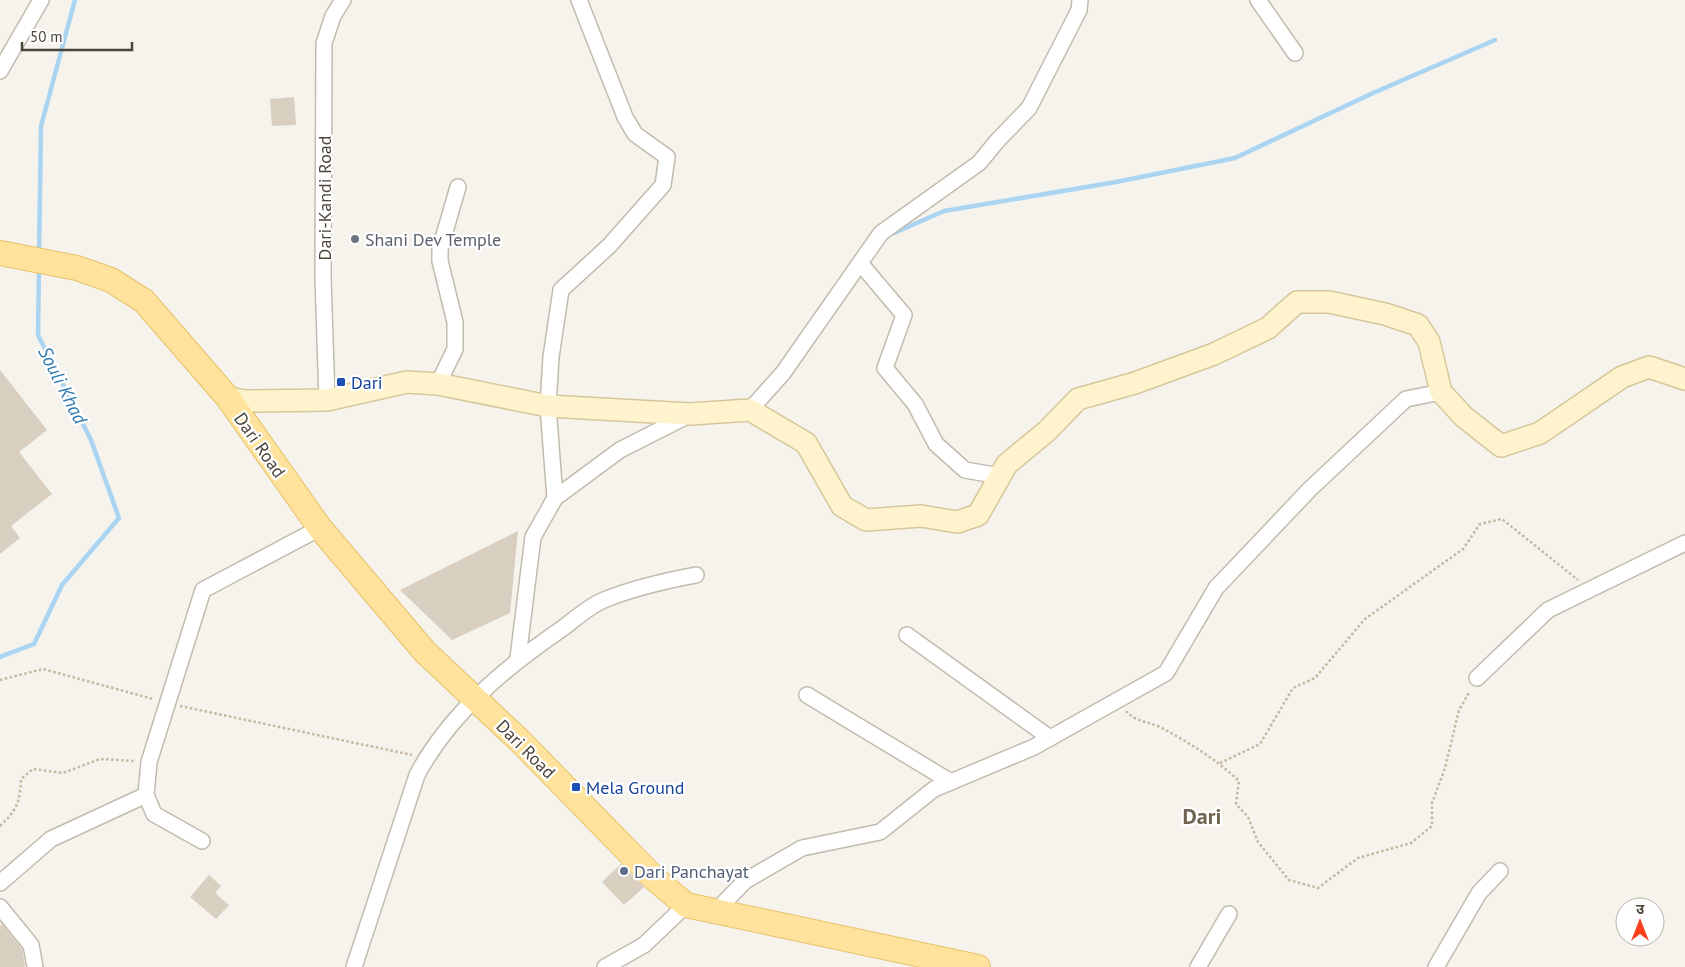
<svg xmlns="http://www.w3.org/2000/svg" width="1685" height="967" font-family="'PT Sans','Noto Sans Devanagari',sans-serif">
<rect width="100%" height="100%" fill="#f6f3ec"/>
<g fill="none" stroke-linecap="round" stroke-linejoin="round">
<!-- stream -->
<g stroke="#a9d4f2" stroke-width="4.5">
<path d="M894,233L944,211L1116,182L1235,158L1373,93L1495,40"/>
<path d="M39,254L41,126L75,0"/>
<path d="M0,657L34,644L62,585L119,518L91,440L38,335L39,267"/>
</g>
</g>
<!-- building -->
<g fill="#d8cfc1">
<path d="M294,97L296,125L272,126L270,99Z"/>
<path d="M0,370L47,430L19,452L52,494L11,526L20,538L0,554Z"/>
<path d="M518,531L510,613L452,640L400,590Z"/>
<path d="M621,864L644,887L624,905L602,882Z"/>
<path d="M209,875L221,886L215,893L229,905L216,919L190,897Z"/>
<path d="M2,924L22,949L25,966L23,967H0V926Z"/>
</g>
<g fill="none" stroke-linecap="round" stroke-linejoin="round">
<!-- street casing -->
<g stroke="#c2bbae" stroke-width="18">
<g id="street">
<path d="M1258,0L1295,53"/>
<path d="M0,71L41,0"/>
<path d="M860,263L904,315L885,368L915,404L936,444L965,470L1000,476"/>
<path d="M438,384L455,349V322L440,261V249L458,187"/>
<path d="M327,400L323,278L324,43L333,16L343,0"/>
<path d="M750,410L783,373L881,233L979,163L998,140L1029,108L1079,10L1080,0"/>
<path d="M555,498L620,450L689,415"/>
<path d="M907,635L1050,738"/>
<path d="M518,658L533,537L555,498L548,406L551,357L561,290L609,246L663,185L667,157L635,134L625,117L579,0"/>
<path d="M1477,678L1548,610L1685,543"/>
<path d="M807,695L951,782"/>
<path d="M202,841L154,814L146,795L149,762L203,590L320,528"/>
<path d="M0,883L51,839L146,795"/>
<path d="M0,907L31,945L35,967"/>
<path d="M715,912L745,881L802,848L880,832L934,789L1034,747L1166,673L1216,588L1310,489L1406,399L1441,392"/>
<path d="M354,967L417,775C450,713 506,667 563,628C575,619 589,606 604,600C633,588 664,581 696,575"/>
<path d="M605,967L644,945L686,905"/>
<path d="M1198,967L1229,914"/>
<path d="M1436,967L1479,893L1500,871"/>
</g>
</g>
<!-- secondary casing -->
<g stroke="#d6c79b" stroke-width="24">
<path id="secondary" d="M228,398L246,401L327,400L407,382L438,384L548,406L690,414L750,410L806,443L842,506L866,520L921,516L957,522L978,515L1007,464L1047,431L1078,399L1135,383L1214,354L1268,328L1297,302H1329L1385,314L1418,325L1429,342L1441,392L1464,417L1501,446L1540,433L1622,377L1649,367L1685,379"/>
</g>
<!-- primary casing -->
<g stroke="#e6c16a" stroke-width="26">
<path id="primary" d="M0,253L77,268L111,280L144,301L228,398L320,528L425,652L519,740L655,879L686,905L978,967"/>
</g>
<!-- path -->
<g stroke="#c4b79f" stroke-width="2.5" stroke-dasharray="2.5 2.5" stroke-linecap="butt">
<path d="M0,680L43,669L153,699"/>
<path d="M180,706L412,755"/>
<path d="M1126,711C1136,722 1147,721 1160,727C1188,742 1216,759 1239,781L1236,804L1248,817L1258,842L1289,880L1318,888L1358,858L1411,843L1432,826V803L1445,768L1459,710L1470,691"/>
<path d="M1220,763L1260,744L1293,688L1315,678L1365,619L1463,549L1480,524L1502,519L1578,580"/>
<path d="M0,826C17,810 20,802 21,779L33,769L63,773L100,759L134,761"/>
</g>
<!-- street -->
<use href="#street" stroke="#fff" stroke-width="15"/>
<!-- secondary -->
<use href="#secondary" stroke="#fff3cd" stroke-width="21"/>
<!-- primary -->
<use href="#primary" stroke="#ffe39c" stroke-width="24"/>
</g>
<!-- markers -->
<circle fill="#6b7280" stroke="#fff" stroke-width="2" cx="355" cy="239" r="5"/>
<g fill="#1a4fb4" stroke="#fff" stroke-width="2">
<rect x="336" y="377" width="10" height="10" rx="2.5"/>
<rect x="571" y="782" width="10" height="10" rx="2.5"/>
</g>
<circle fill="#5c6f8a" stroke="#fff" stroke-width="2" cx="624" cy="871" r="5"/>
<g text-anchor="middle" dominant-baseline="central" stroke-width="4.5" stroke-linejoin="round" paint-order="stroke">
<!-- street labels -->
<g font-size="18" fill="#4b4439" stroke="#fff">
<text transform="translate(324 198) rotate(-90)">Dari-Kandi Road</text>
<text transform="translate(260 445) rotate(55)">Dari Road</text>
<text transform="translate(526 749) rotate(45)">Dari Road</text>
</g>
<!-- worship labels -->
<g font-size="18" fill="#5b616d" stroke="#fff" text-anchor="start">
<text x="365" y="239">Shani Dev Temple</text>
</g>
<!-- transit labels -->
<g font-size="18" fill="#164399" stroke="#fff" text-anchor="start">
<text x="351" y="382">Dari</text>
<text x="586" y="787">Mela Ground</text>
</g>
<!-- service labels -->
<g font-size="18" fill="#4e5e75" stroke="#fff" text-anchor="start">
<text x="634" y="871">Dari Panchayat</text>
</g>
<!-- water labels -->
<g font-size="19" font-style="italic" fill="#2e7ab2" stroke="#fff">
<text transform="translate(63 385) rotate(63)">Souli Khad</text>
</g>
<!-- district labels -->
<g font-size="22" font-weight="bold" fill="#6e6250" stroke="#fff">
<text x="1202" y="816">Dari</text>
</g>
</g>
<!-- north arrow -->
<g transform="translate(1640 922)"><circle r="24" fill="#ffffff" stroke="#b7b4b0"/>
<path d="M0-4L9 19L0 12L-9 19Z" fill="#fc3f1d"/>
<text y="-8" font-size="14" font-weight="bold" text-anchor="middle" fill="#4b4439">उ</text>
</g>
<!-- scale -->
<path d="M22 42v8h110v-8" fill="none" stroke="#4b4439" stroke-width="2.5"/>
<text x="30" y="42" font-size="15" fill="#4b4439" stroke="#ffffff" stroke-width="4" paint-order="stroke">50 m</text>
</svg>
